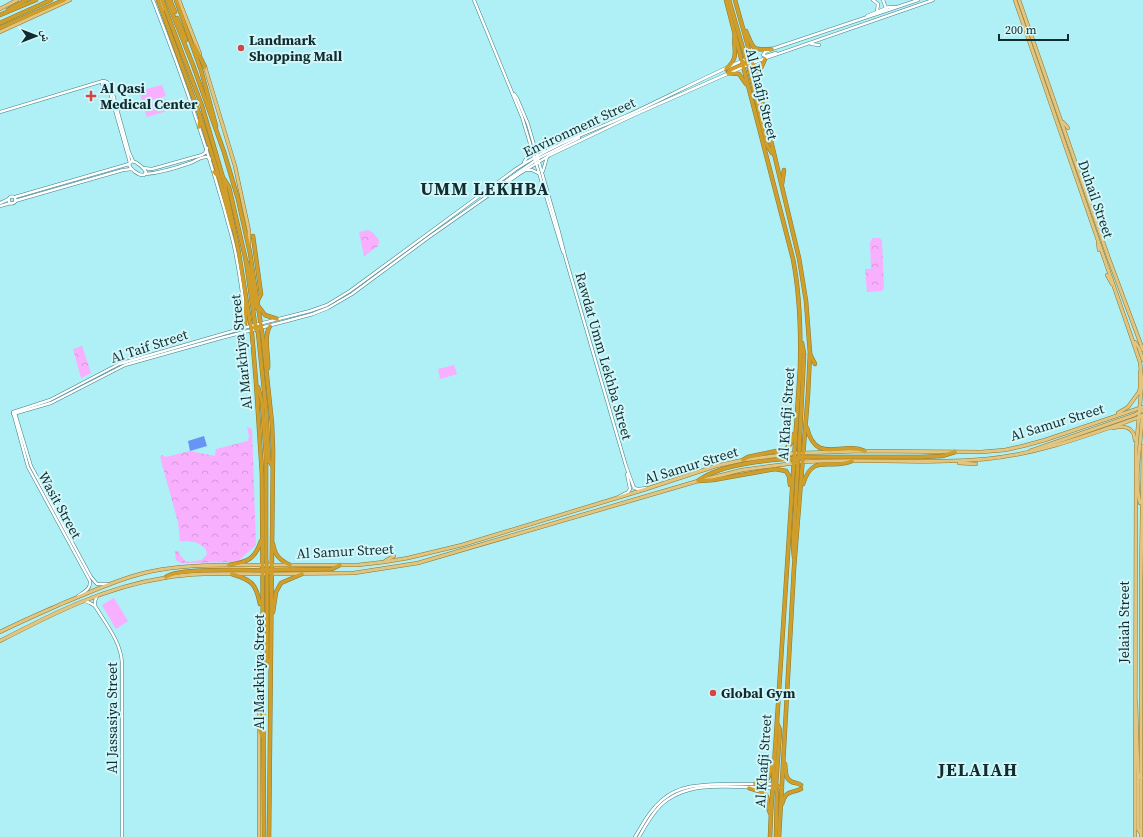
<svg xmlns="http://www.w3.org/2000/svg" width="1143" height="837" font-family="'Source Serif 4','Noto Naskh Arabic',serif">
<defs>
<pattern id="forest-crowns" width="20" height="18" patternUnits="userSpaceOnUse"><rect width="20" height="18" fill="#f8affe"/><path d="M2 6a3 3 0 1 1 6 0M12 15a3 3 0 1 1 6 0" fill="none" stroke="#d497da"/></pattern>
</defs>
<rect width="100%" height="100%" fill="#afeff6"/>
<!-- forest -->
<g fill="url(#forest-crowns)">
<path d="M368,230L373,233L379,240L378,246L364,256L359,232Z"/>
<path d="M873,238H880L882,241L884,288L882,291L867,292L865,269H871L870,242Z"/>
<path d="M82,346L91,373L81,378L73,349Z"/>
<path d="M247,427L252,429L256,545L237,562L181,563L176,560L175,551H179L180,555L186,562L202,560L207,554L205,548C196,540 191,542 180,541L178,522L160,457L162,455L166,457L190,451L215,456L216,449L248,441L249,436Z"/>
</g>
<!-- pitch -->
<g fill="#f8affe">
<path d="M162,85L166,96L143,103L139,91Z"/>
<path d="M167,99L170,110L147,117L143,106Z"/>
<path d="M454,365L457,374L440,379L438,369Z"/>
<path d="M114,598L128,621L116,629L102,605Z"/>
</g>
<!-- water -->
<path fill="#6794f5" d="M204,436L207,446L190,451L188,441Z"/>
<g fill="none" stroke-linecap="round" stroke-linejoin="round">
<!-- minor casing -->
<g stroke="#407e85" stroke-width="3.5">
<g id="minor">
<path d="M153,0C183,77 210,154 231,234C237,255 240,278 243,300C244,307 241,314 245,320"/>
<path d="M474,0L522,117L563,252"/>
<path d="M873,0L878,4L877,11"/>
<path d="M883,0L886,8"/>
<path d="M867,16L889,7H895"/>
<path d="M811,44L819,45"/>
<path d="M776,53L766,56L763,55L765,52L772,49L918,0"/>
<circle cx="104" cy="83" r="2"/>
<path d="M107,82L111,87L129,152L133,161"/>
<path d="M105,85L109,89L130,163"/>
<path d="M514,94L517,98L528,124L559,232L565,256L626,466L634,488L638,489L647,488"/>
<path d="M0,112L103,81"/>
<path d="M535,148L540,151H545"/>
<path d="M537,159L579,138"/>
<path d="M132,161C137,162 144,168 146,172L144,175C139,176 130,169 129,164Z"/>
<path d="M524,162L528,156L530,147"/>
<path d="M143,168L152,169L202,155L205,153L207,148"/>
<path d="M526,170H532L538,173"/>
<path d="M543,171L547,157"/>
<path d="M145,174C160,173 176,168 190,163C196,161 201,156 208,157L210,159"/>
<path d="M496,188L536,160"/>
<circle cx="12" cy="200" r="3.5"/>
<path d="M15,197L129,164"/>
<path d="M15,201L123,170L132,169"/>
<path d="M0,203L9,199"/>
<path d="M0,206L11,203"/>
<path d="M15,413L31,466L91,577L97,584H108"/>
<path d="M13,414L51,403L125,365L221,338L287,321L313,314L328,308L352,294L429,237L519,174L550,155L634,115L752,63L933,0"/>
<path d="M618,497L628,492L630,489L627,474"/>
<path d="M78,596C84,592 91,589 90,581L28,467L13,412L50,400L119,364L247,327L310,311L327,305L350,291L516,169C550,146 589,132 626,116C668,97 708,75 751,57"/>
<path d="M85,601L90,603L95,606C106,624 121,642 122,663V837"/>
<path d="M95,606V601L97,596"/>
<path d="M635,837C643,824 650,810 662,800C682,783 706,785 730,784C745,784 759,784 774,784"/>
<path d="M639,837C645,826 651,815 660,806C688,778 737,788 773,788"/>
</g>
</g>
<!-- major casing -->
<g stroke="#8c762c" stroke-width="4">
<g id="major">
<path d="M160,0L164,9"/>
<path d="M179,0L200,54"/>
<path d="M1015,0L1140,362L1142,382L1136,449V483L1135,837"/>
<path d="M1019,0L1109,259L1143,350"/>
<path d="M0,9L17,0"/>
<path d="M0,32L70,0"/>
<path d="M205,67L235,166L249,231V243"/>
<path d="M1063,122L1068,128"/>
<path d="M1098,242L1099,250"/>
<path d="M1107,275L1112,284"/>
<path d="M1135,342L1139,348L1143,360"/>
<path d="M1118,413L1128,407L1139,392L1140,388V372"/>
<path d="M1113,428C1124,425 1134,427 1135,440"/>
<path d="M1030,451L1134,415L1143,410"/>
<path d="M802,453L862,451L981,452L1005,450L1023,446L1045,440L1143,407"/>
<path d="M801,462C862,458 924,465 986,459C1040,454 1091,434 1143,416"/>
<path d="M959,463L976,464"/>
<path d="M1140,503C1133,475 1142,443 1142,415"/>
<path d="M385,561L394,556"/>
<path d="M235,565H358L384,562L408,558L462,545L643,490L716,466L743,460L796,453"/>
<path d="M271,574L354,573L418,563L698,481L742,470L795,463"/>
<path d="M0,632C20,622 41,613 61,604C89,593 115,580 144,573C172,566 201,565 230,565"/>
<path d="M0,641C52,614 105,587 164,578C196,572 231,574 264,574"/>
<path d="M1136,703L1138,774L1141,778"/>
<path d="M1138,776V829L1140,832"/>
<path d="M259,837V716L260,690L262,680"/>
<path d="M1141,837V582L1143,446"/>
</g>
</g>
<!-- highway casing -->
<g stroke="#8c762c" stroke-width="4.5">
<g id="highway">
<path d="M158,0L200,116L219,177"/>
<path d="M162,0L202,106L223,178L238,248L252,334L256,382L262,474L264,837"/>
<path d="M167,0L193,65L224,152L238,199L250,253L263,339L272,424L273,450L269,837"/>
<path d="M170,0L175,12"/>
<path d="M176,0L201,70L216,126"/>
<path d="M726,0L793,259C800,295 801,331 800,368L771,813L770,837"/>
<path d="M729,0L746,59L749,63"/>
<path d="M735,0L751,57L799,258L806,301L810,353L808,394L794,568L779,837"/>
<path d="M8,10L26,0"/>
<path d="M0,15L36,0"/>
<path d="M177,18L186,40"/>
<path d="M0,23L51,0"/>
<path d="M0,28L64,0"/>
<path d="M746,31C754,50 751,50 772,49"/>
<path d="M194,45L205,67"/>
<path d="M742,61L748,65L767,145L772,153"/>
<path d="M726,69C741,57 732,47 735,34"/>
<path d="M728,73L730,70L744,64"/>
<path d="M728,73L739,74L746,84"/>
<path d="M758,84L760,70L765,59"/>
<path d="M761,103L769,108"/>
<path d="M199,127L200,119"/>
<path d="M214,172L219,177L232,227"/>
<path d="M224,179L229,187L246,261L255,324L257,327L261,328"/>
<path d="M782,184L784,170"/>
<path d="M253,236L261,294L258,300"/>
<path d="M246,261L249,267L256,308L259,307L265,315L277,319"/>
<path d="M254,327L258,332L266,409L269,461L272,465"/>
<path d="M243,328L245,324L246,302"/>
<path d="M810,354L815,364"/>
<path d="M268,368C269,355 263,337 270,326"/>
<path d="M258,387L262,402L266,456V559L267,567L270,573"/>
<path d="M807,428C816,465 841,441 865,451"/>
<path d="M800,458L799,454L804,354L802,343"/>
<path d="M743,460L748,457L786,449L791,443L794,434"/>
<path d="M793,463L798,459L803,457H921L942,456L955,452"/>
<path d="M699,480C722,464 767,460 795,458"/>
<path d="M698,481L713,480L775,469L786,471L789,476L790,485"/>
<path d="M803,484C813,452 830,471 852,461"/>
<path d="M273,544C275,556 280,560 290,565"/>
<path d="M794,557L793,546L798,462L797,457"/>
<path d="M229,565C248,562 255,559 261,541"/>
<path d="M265,569L267,574V659L270,666"/>
<path d="M270,570L332,569L340,565"/>
<path d="M232,574C251,580 256,583 260,604"/>
<path d="M166,577C178,567 244,571 263,570"/>
<path d="M273,612L276,592L281,583L302,574"/>
<path d="M777,723L780,730L776,784L778,787L782,788"/>
<path d="M259,728L262,736"/>
<path d="M785,764C786,770 784,778 792,782C795,783 798,783 801,785"/>
<path d="M755,784C758,783 762,783 765,781C772,777 769,768 774,762"/>
<path d="M774,785L777,793L776,837"/>
<path d="M749,788C753,790 758,790 762,792C771,796 766,806 770,813"/>
<path d="M782,804C786,790 789,794 801,789"/>
</g>
</g>
<!-- minor -->
<use href="#minor" stroke="#fff" stroke-width="2.5"/>
<!-- major -->
<use href="#major" stroke="#e2c580" stroke-width="3"/>
<!-- highway -->
<use href="#highway" stroke="#cf9e2b" stroke-width="3.5"/>
</g>
<!-- markers -->
<g fill="#d44545" stroke="#d2f7fb" stroke-width="1.5">
<circle cx="241" cy="48" r="4"/>
<path d="M89 90h4v4h4v4h-4v4h-4v-4h-4v-4h4z"/>
<circle cx="713" cy="693" r="4"/>
</g>
<g text-anchor="middle" dominant-baseline="central" stroke-width="4" stroke-linejoin="round" paint-order="stroke">
<!-- poi labels -->
<g font-size="14" font-weight="bold" fill="#112c2e" stroke="#d2f7fb" text-anchor="start">
<text x="249" y="40">Landmark<tspan x="249" dy="16">Shopping Mall</tspan></text>
<text x="100" y="88">Al Qasi<tspan x="100" dy="16">Medical Center</tspan></text>
<text x="721" y="693">Global Gym</text>
</g>
<!-- street labels -->
<g font-size="14" fill="#112c2e" stroke="#d2f7fb">
<text transform="translate(762 94) rotate(76)">Al Khafji Street</text>
<text transform="translate(579 127) rotate(-25)">Environment Street</text>
<text transform="translate(1096 199) rotate(71)">Duhail Street</text>
<text transform="translate(149 346) rotate(-18)">Al Taif Street</text>
<text transform="translate(241 352) rotate(-96)">Al Markhiya Street</text>
<text transform="translate(604 356) rotate(74)">Rawdat Umm Lekhba Street</text>
<text transform="translate(786 414) rotate(-86)">Al Khafji Street</text>
<text transform="translate(1057 422) rotate(-17)">Al Samur Street</text>
<text transform="translate(691 465) rotate(-17)">Al Samur Street</text>
<text transform="translate(60 505) rotate(61)">Wasit Street</text>
<text transform="translate(345 551) rotate(-3)">Al Samur Street</text>
<text transform="translate(1124 622) rotate(-90)">Jelaiah Street</text>
<text transform="translate(259 672) rotate(-90)">Al Markhiya Street</text>
<text transform="translate(112 718) rotate(-90)">Al Jassasiya Street</text>
<text transform="translate(763 761) rotate(-86)">Al Khafji Street</text>
</g>
<!-- district labels -->
<g font-size="18" font-weight="bold" letter-spacing="1" fill="#112c2e" stroke="#d2f7fb">
<text x="485" y="188">UMM LEKHBA</text>
<text x="978" y="769">JELAIAH</text>
</g>
</g>
<!-- north arrow -->
<g transform="translate(36 36) rotate(90)" stroke="#d2f7fb" stroke-width="3" paint-order="stroke">
<path d="M0-3L7 15L0 10L-7 15Z" fill="#112c2e"/>
<text y="-6" font-size="11" font-weight="bold" text-anchor="middle" fill="#112c2e">ش</text>
</g>
<!-- scale -->
<path d="M999 34v6h69v-6" fill="none" stroke="#112c2e" stroke-width="2"/>
<text x="1005" y="34" font-size="12" fill="#112c2e" stroke="#d2f7fb" stroke-width="3" paint-order="stroke">200 m</text>
</svg>
